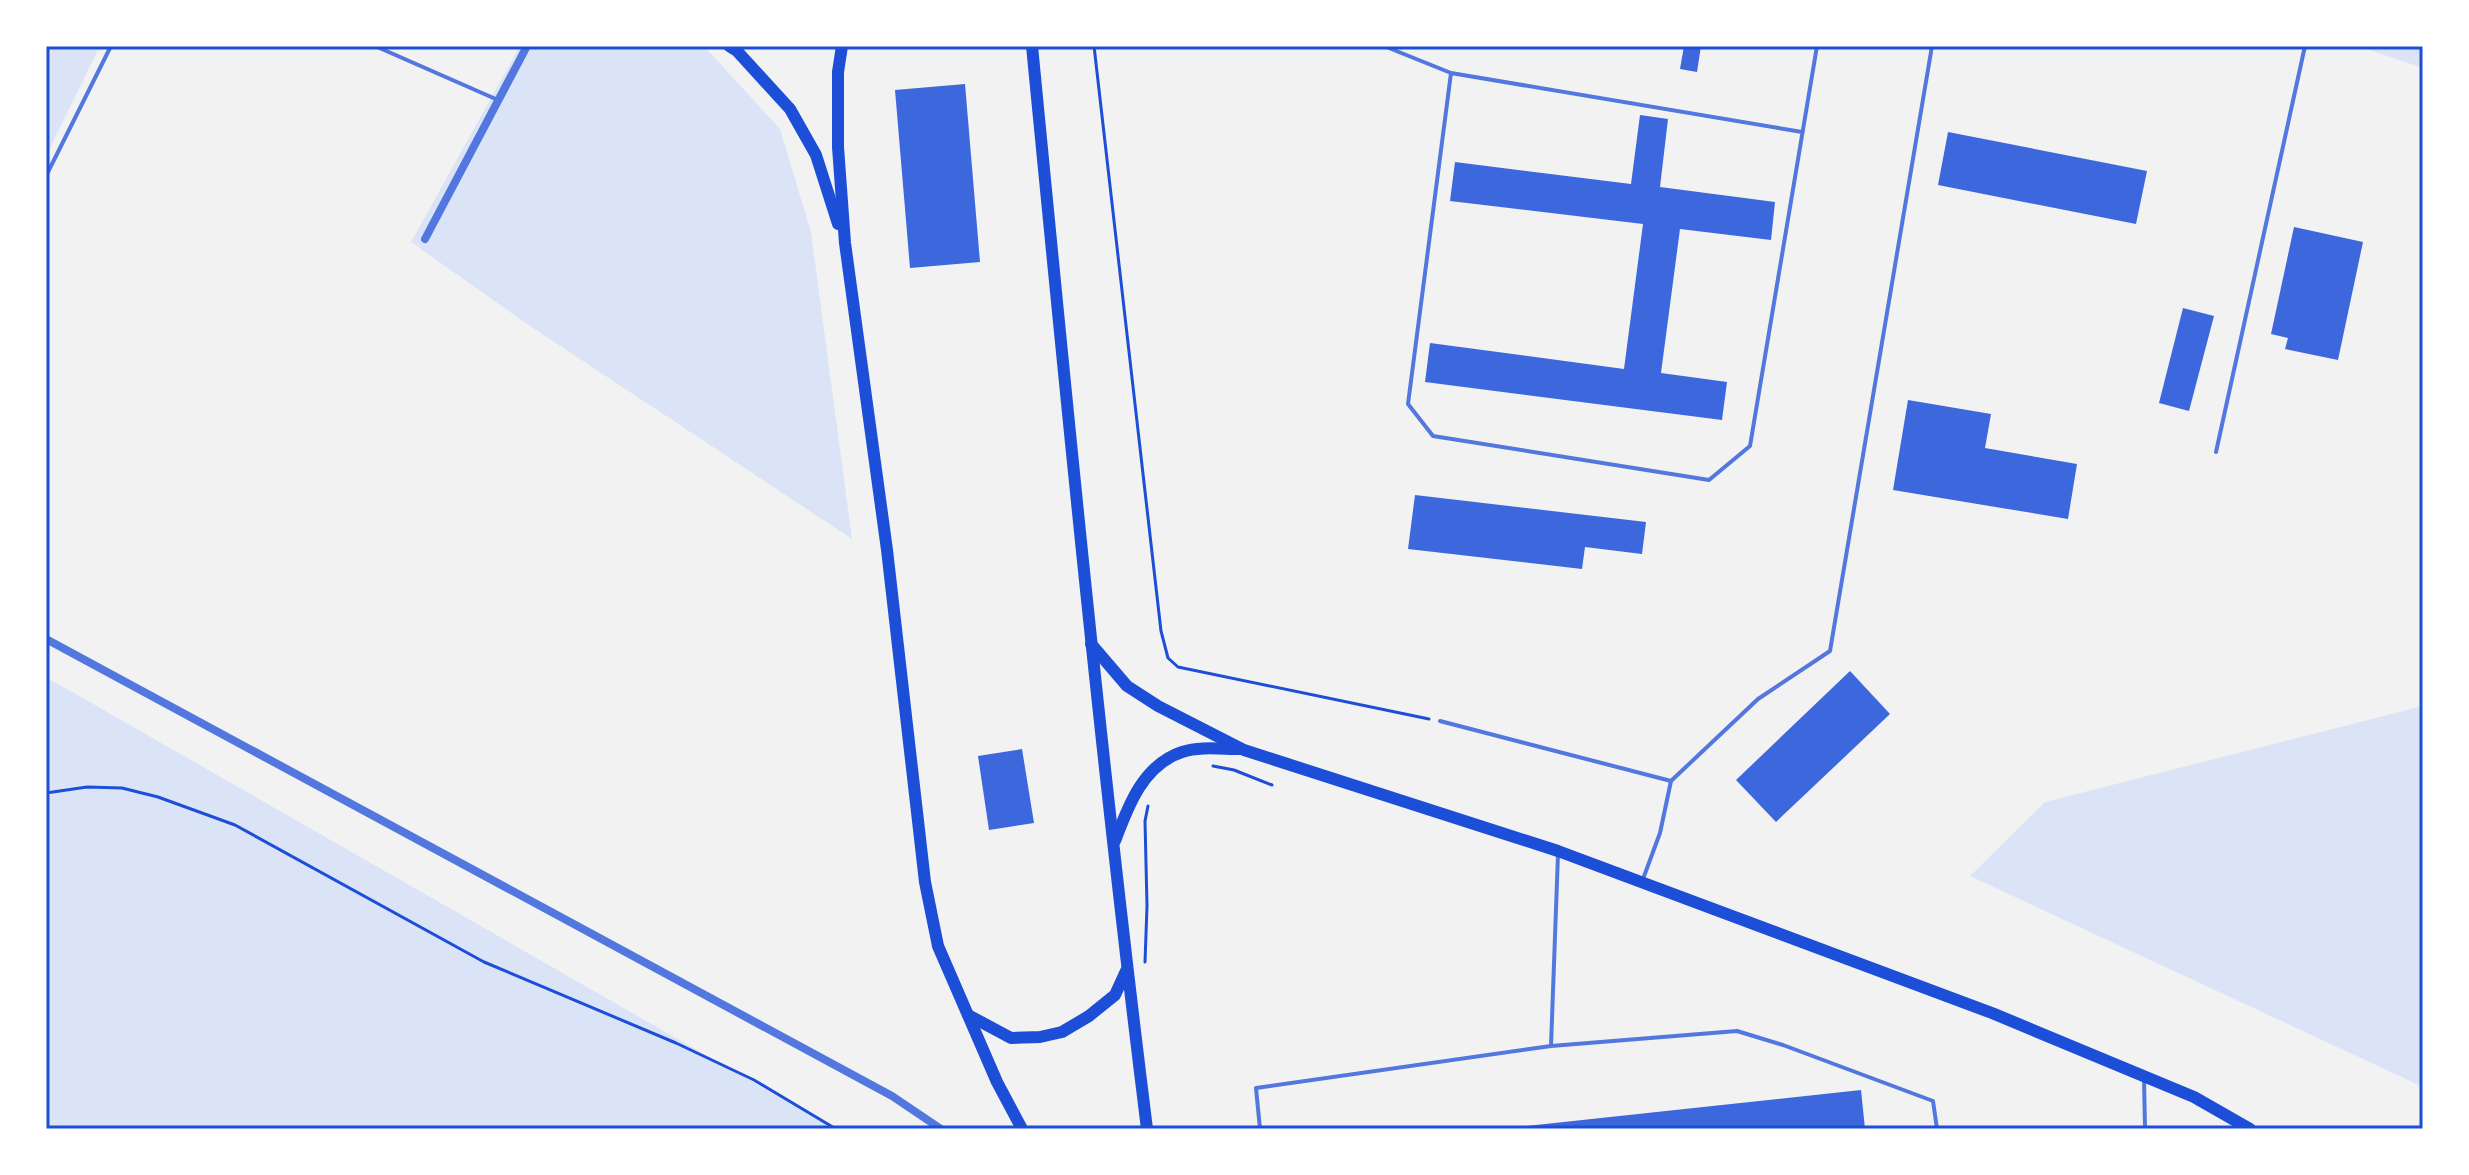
<svg xmlns="http://www.w3.org/2000/svg" width="2469" height="1175" font-family="'Work Sans',sans-serif">
<rect width="100%" height="100%" fill="#f2f2f2"/>
<!-- green -->
<g fill="#dbe4f7">
<path d="M46,46H100L46,156Z"/>
<path d="M520,46H704L780,129L811,232L852,539L524,322L411,242Z"/>
<path d="M2367,46H2423V68L2366,49Z"/>
<path d="M46,677L835,1129H46Z"/>
<path d="M2423,706V1087L1970,876L2045,802Z"/>
</g>
<!-- building -->
<g fill="#3d67dc">
<path d="M1684,46H1701L1697,72L1680,69Z"/>
<path d="M965,84L980,262L910,268L895,90Z"/>
<path d="M1640,115L1668,119L1660,187L1775,202L1771,240L1680,229L1661,373L1727,382L1722,420L1425,382L1430,343L1624,369L1643,224L1450,201L1455,162L1631,184Z"/>
<path d="M1948,132L2147,171L2136,224L1938,185Z"/>
<path d="M2294,227L2363,242L2338,360L2285,349L2288,338L2271,334Z"/>
<path d="M2183,308L2214,316L2189,411L2159,403Z"/>
<path d="M1908,400L1991,414L1985,448L2077,464L2068,519L1893,490Z"/>
<path d="M1415,495L1646,522L1642,554L1585,547L1582,569L1408,549Z"/>
<path d="M1850,671L1890,714L1776,822L1736,780Z"/>
<path d="M1022,749L1034,823L989,830L978,756Z"/>
<path d="M1861,1090L1865,1129H1517V1127Z"/>
</g>
<g fill="none" stroke-linecap="round" stroke-linejoin="round">
<!-- path -->
<g stroke="#1d4ed8" stroke-width="3">
<path d="M1094,46L1161,631L1168,658L1178,667L1429,719"/>
<path d="M1213,766L1234,770L1272,785"/>
<path d="M46,793L87,787L122,788L158,797L235,825L484,962L676,1043L754,1080L836,1129"/>
<path d="M1145,962L1147,906L1145,821L1148,806"/>
</g>
<!-- service -->
<g stroke="#5277de" stroke-width="4">
<path d="M375,46L498,100"/>
<path d="M1384,46L1451,73"/>
<path d="M1802,132L1451,73L1408,404L1433,436L1709,480L1750,446L1817,46"/>
<path d="M46,176L111,46"/>
<path d="M2216,452L2305,46"/>
<path d="M1440,721L1671,781"/>
<path d="M1643,879L1660,833L1671,781L1758,699L1830,651L1932,46"/>
<path d="M1551,1046L1558,854"/>
<path d="M2144,1079L2145,1129"/>
<path d="M1260,1129L1256,1088L1551,1046L1737,1031L1783,1045L1933,1101L1937,1129"/>
</g>
<!-- minor -->
<g stroke="#5277de" stroke-width="8">
<path d="M425,239L527,46"/>
<path d="M46,639L892,1096L941,1129"/>
</g>
<!-- secondary -->
<g stroke="#1d4ed8" stroke-width="12">
<path d="M729,46L737,51L790,109L816,155L838,224"/>
<path d="M842,46L838,72V147L845,243L887,550L925,882L938,946L997,1082L1022,1129"/>
<path d="M1032,46C1067,407 1102,769 1147,1129"/>
<path d="M1091,644L1127,686L1158,706L1244,750L1558,851L1992,1013L2194,1097L2250,1129"/>
<path d="M1115,841C1128,806 1143,765 1182,752C1200,746 1221,749 1240,749"/>
<path d="M968,1015L1011,1038L1040,1037L1062,1032L1089,1016L1115,995L1126,971"/>
</g>
</g>
<!-- border -->
<rect width="2469" height="1175" fill="none" stroke="#ffffff" stroke-width="96"/>
<rect x="48" y="48" width="2373" height="1079" fill="none" stroke="#1d4ed8" stroke-width="3"/>
</svg>
